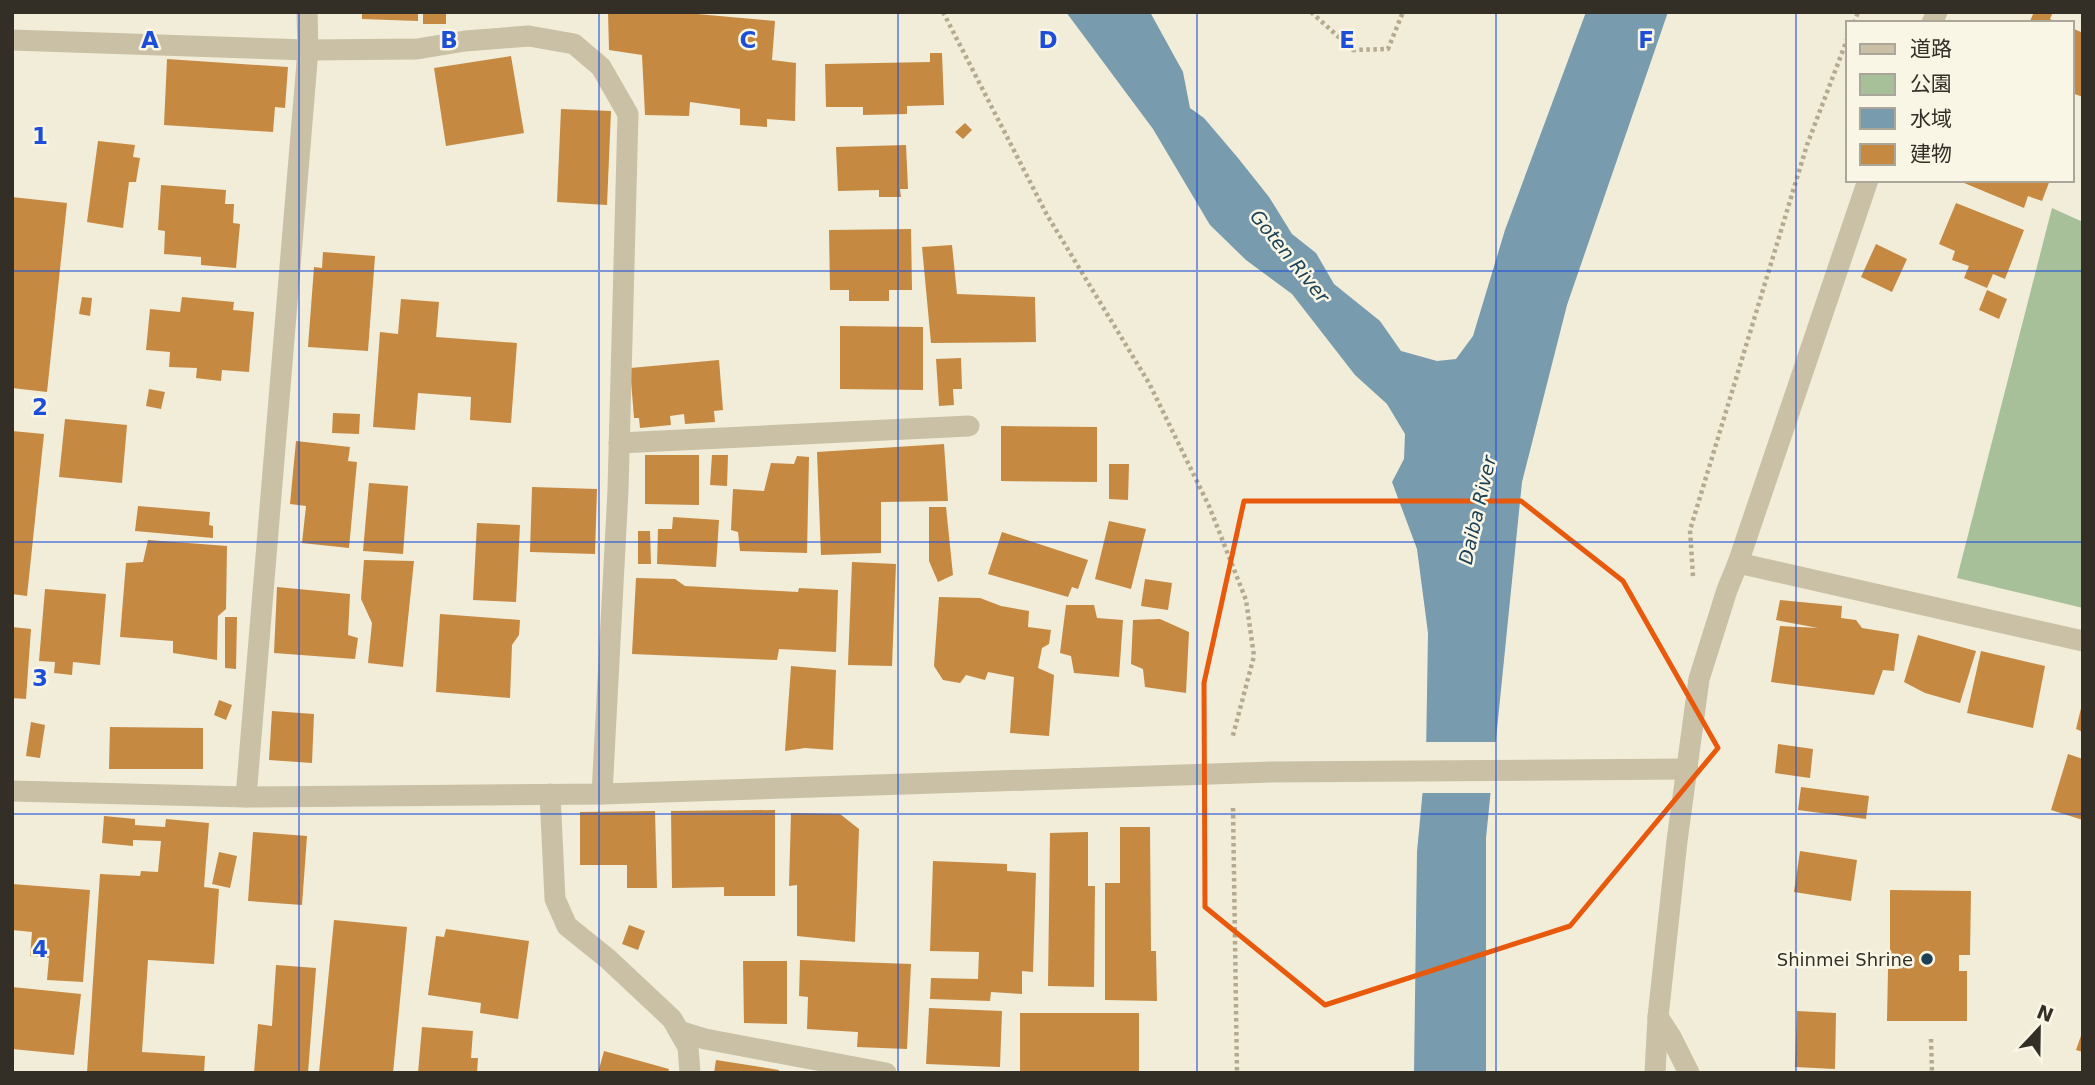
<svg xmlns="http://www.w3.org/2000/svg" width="2095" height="1085" font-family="'DejaVu Sans','Noto Sans JP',sans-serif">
<rect width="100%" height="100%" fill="#f1edd8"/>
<!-- green -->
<path fill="#a7c099" d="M2052,208L2083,222V608L1957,578Z"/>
<!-- water -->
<path fill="#789bae" d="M1066,12H1150L1183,72L1190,108L1204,118L1238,158L1269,197L1292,234L1316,253L1334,284L1380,321L1401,351L1437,361L1456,359L1473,336L1505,230L1586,12H1668L1567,305L1522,482L1486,838V1073H1414L1417,852L1426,756L1428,633L1417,549L1392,482L1404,459L1405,434L1387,404L1355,375L1292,294L1246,260L1210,225L1153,129Z"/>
<!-- pier -->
<path fill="#f1edd8" d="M1423,742H1499L1494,793H1419Z"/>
<!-- building -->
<g fill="#c68942">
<path d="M362,12H418V21L362,19Z"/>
<rect x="423" y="12" width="23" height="12"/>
<path d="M608,12H675L775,21L772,60L796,63L795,121L767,119V127L740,125V109L690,102L689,116L645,115L642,55L609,50Z"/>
<path d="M2034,12H2053L2050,19L2058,23H2034L2030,21Z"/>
<path d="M2072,28L2083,33V97L2072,93Z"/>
<path d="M930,53H942L944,105L907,106V114L863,115V107H826L825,64L930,62Z"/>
<path d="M511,56L524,133L446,146L434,68Z"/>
<path d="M167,59L288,67L285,108L275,107L273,132L164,125Z"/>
<path d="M561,109L611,111L607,205L557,202Z"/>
<path d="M965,123L972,130L963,139L955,132Z"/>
<path d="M98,141L135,145L133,157L140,158L136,182H129L123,228L87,222Z"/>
<path d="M906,145L908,189H900L901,197H879V190L838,191L836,147Z"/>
<path d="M1957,180H2050L2042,201L2028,196L2024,208Z"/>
<path d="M161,185L226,190L225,204H234L233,223L240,224L236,268L201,265V257L164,254L165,231L158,230Z"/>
<path d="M12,197L67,203L47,392L12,388Z"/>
<path d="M1956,203L2024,230L2005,279L1993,274L1987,288L1964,278L1969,266L1952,260L1955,251L1939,244Z"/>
<path d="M911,229L912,290H889V301H849V290H830L829,230Z"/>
<path d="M1876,244L1907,259L1892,292L1861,277Z"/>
<path d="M952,245L957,294L1035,297L1036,342L931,343L922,247Z"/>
<path d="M323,252L375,256L368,351L308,347L314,267L322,268Z"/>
<path d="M1987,290L2007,299L1999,319L1979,310Z"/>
<path d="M82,297L92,298L90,316L79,314Z"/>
<path d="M182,297L234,302L233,310L254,312L249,372L222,370L221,381L196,378L197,368L169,367L170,352L146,350L150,309L180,312Z"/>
<path d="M401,299L439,302L436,337L517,343L511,423L470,420L471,397L418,393L415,430L373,427L380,332L398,334Z"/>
<path d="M840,326L923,327V390L840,389Z"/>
<path d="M961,358L962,389H953L954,405L939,406L936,359Z"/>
<path d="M719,360L723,410L714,411L715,422L685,424L684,414L670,416L671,425L640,428L639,418H634L630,368Z"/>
<path d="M149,389L165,392L161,409L146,406Z"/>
<path d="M333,413L360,414L359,434L332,433Z"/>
<path d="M65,419L127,425L122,483L59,477Z"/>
<path d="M1001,426L1097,427V482L1001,481Z"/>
<path d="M12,431L44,434L27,596L12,594Z"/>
<path d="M296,441L350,447L348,461L357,462L349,548L302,543L306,506L290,504Z"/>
<path d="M944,444L948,501L881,502V553L821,555L817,452Z"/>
<path d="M645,455H699V505L645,504Z"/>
<path d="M712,455H728L727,486L710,485Z"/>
<path d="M797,456L809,457L807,553L740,551L738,532L731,530L733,489L764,491L771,463L794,464Z"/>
<path d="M1109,464H1129L1128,500L1109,499Z"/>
<path d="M369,483L408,486L403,554L363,551Z"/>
<path d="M532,487L597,489L595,554L530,552Z"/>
<path d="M138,506L210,512L209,525L213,526V538L135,531Z"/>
<path d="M929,507H946L953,575L938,582L929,561Z"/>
<path d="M673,517L719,520L716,567L657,564L658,529H672Z"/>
<path d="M1109,521L1146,529L1131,589L1095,579Z"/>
<path d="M477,523L520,525L516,602L473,600Z"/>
<path d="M638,531H650L651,564H638Z"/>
<path d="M1002,532L1088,560L1078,589L1072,587L1068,597L988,574Z"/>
<path d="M148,540L227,546L226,609L218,616L217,660L173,653V641L120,637L126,563L143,562Z"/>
<path d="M364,560L414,561L403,667L368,663L372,623L361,599Z"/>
<path d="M852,562L896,564L892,666L848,665Z"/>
<path d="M636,578L675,579L685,586L798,592L799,588L838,590L836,652L779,649L777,660L632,654Z"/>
<path d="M1145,579L1172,583L1168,610L1141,606Z"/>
<path d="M277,587L350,594L348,635L358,638L355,659L274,653Z"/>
<path d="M45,589L106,594L100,665L73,662L72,675L54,673L55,662L39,661Z"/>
<path d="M939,597L980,598L1001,606L1029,611L1028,627L1051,630L1049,644L1042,648L1038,668L1054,675L1049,736L1010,733L1014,677L988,672L985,680L966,675L960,683L943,680L934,666Z"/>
<path d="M1780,600L1842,606L1841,618L1856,620L1862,628L1899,634L1894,671L1883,670L1874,695L1771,682L1780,626L1818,628L1776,620Z"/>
<path d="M1066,605H1094L1097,618L1123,620L1119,677L1074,673L1071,656L1060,653Z"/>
<path d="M440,614L520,620L519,635L512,645L510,698L436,692Z"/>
<path d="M225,617H237L236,669L225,668Z"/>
<path d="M1160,619L1189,632L1186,693L1145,687L1143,669L1131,664L1133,620Z"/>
<path d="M12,627L31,629L26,699L12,698Z"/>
<path d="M1918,635L1976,651L1960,703L1925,693L1904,682Z"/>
<path d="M1981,651L2045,666L2033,728L1967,713Z"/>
<path d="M791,666L836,670L833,750L805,748L785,751Z"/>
<path d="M219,700L232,705L226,720L214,715Z"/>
<path d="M2082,704H2083V732L2076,729Z"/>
<path d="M272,711L314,714L312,763L269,760Z"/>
<path d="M31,722L45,725L40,758L26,756Z"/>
<path d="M110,727L203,728V769H109Z"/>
<path d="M1778,744L1813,749L1810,778L1775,773Z"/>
<path d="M2068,754L2083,759V820L2051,810Z"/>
<path d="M1801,787L1869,796L1866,819L1798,810Z"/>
<path d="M775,810V896H724V887L672,888L671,811Z"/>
<path d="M655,811L657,888H627V865H580V812Z"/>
<path d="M791,813L840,814L859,829L855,942L797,936V885L789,886Z"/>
<path d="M104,816L135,819V825L165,827L166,819L209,823L204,887L219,889L214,964L148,960L142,1052L205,1056L204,1073H87L100,874L140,876L141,871L158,872L161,841L133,840V846L102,843Z"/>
<path d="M1120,827H1150L1151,951H1156L1157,1001L1105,1000V883H1120Z"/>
<path d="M253,832L307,836L302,905L248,901Z"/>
<path d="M1088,832V886H1095L1094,987L1048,986L1050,833Z"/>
<path d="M1800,851L1857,860L1851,901L1794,892Z"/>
<path d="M219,852L237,856L230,888L212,884Z"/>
<path d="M933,861L1007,864V871L1036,873L1033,972L1022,971V994L991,992L990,1001L930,999L931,978L978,979L979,952L930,951Z"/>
<path d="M12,884L90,890L83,982L47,980L49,958L30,956L32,932L12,930Z"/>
<path d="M1890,890L1971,891L1970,955H1959V971H1967V1021H1887L1888,969H1898L1899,955H1890Z"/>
<path d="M334,920L407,927L393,1073H319Z"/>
<path d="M629,925L645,931L638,950L622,944Z"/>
<path d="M446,929L529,941L518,1019L480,1013L481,1003L428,995L436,936L444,937Z"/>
<path d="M800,960L911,964L907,1049L857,1047L858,1032L807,1029L808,997L799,996Z"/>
<path d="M743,961H787V1024L744,1023Z"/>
<path d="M276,965L316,968L308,1073H254L258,1024L272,1026Z"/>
<path d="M12,987L81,994L74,1055L12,1049Z"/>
<path d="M929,1008L1002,1011L1000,1067L926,1064Z"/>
<path d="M1797,1011L1836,1013L1835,1069L1795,1067Z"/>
<rect x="1020" y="1013" width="119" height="60"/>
<path d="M422,1027L473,1031L471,1058H478L477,1073H418Z"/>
<path d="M2083,1030V1052L2076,1050Z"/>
<path d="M604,1051L669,1069L668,1073H598Z"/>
<path d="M716,1060L779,1070L778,1073H714Z"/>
</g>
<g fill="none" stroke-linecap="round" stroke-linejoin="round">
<!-- path -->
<g stroke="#b5aa8f" stroke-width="4.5" stroke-dasharray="3.5 3.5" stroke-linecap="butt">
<path d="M943,12L1047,215L1149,383L1209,506L1246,600L1254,656L1232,739"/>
<path d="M1311,12L1353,50L1388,49L1403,12"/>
<path d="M1854,23L1858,12"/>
<path d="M1693,576L1690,530L1807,145L1848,37"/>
<path d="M1233,808L1237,1073"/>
<path d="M1931,1039L1932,1073"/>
</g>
<!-- lane -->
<g stroke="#c9c0a5" stroke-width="21">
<path d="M308,50L417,49L465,41L529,36L574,44L601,67L628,114L618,490L602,794"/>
<path d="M619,443L969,426"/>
<path d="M550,794L555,899L567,926L608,959L672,1019L688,1047L690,1073"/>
<path d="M679,1031L705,1039L886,1073"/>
</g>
<!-- street -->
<g stroke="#c9c0a5" stroke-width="21">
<path d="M1932,23L1937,12"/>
<path d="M12,40L308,50"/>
<path d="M1738,563L2083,641"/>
<path d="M12,791L246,797L602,794L1272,772L1688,769"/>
<path d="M246,797L308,50L307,12"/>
<path d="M1658,1017L1671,1037L1689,1073"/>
<path d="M1655,1073L1658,1017L1677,841L1699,679L1727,590L1738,563L1868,180"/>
</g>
</g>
<!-- marked area -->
<path fill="none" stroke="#e8590c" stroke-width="5" stroke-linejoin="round" d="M1244,501H1521L1623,581L1718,748L1570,926L1325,1005L1205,907L1204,683Z"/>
<!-- grid -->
<path fill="none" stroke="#1d4ed8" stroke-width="2" stroke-opacity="0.55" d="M299,12V1073M599,12V1073M898,12V1073M1197,12V1073M1496,12V1073M1796,12V1073M12,271H2083M12,542H2083M12,814H2083"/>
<!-- markers -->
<circle fill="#1c4156" stroke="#f9f6e5" stroke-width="2.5" cx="1927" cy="959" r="7"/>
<g text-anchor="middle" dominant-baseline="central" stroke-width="5" stroke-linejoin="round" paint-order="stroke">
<!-- poi labels -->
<g font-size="18" fill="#342f26" stroke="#f9f6e5" text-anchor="end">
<text x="1913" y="959">Shinmei Shrine</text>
</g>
<!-- water labels -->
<g font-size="19" font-style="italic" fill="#1c4156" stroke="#f9f6e5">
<text transform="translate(1290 256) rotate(51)">Goten River</text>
<text transform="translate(1477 510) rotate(-77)">Daiba River</text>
</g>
</g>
<g font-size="23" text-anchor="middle" font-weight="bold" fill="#1d4ed8" stroke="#f9f6e5" stroke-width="5" stroke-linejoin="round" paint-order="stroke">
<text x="150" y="48">A</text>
<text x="449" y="48">B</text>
<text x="748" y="48">C</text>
<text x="1048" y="48">D</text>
<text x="1347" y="48">E</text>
<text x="1646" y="48">F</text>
<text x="40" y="144">1</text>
<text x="40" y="415">2</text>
<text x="40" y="686">3</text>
<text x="40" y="957">4</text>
</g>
<!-- border -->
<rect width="2095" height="1085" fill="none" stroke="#342f26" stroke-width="28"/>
<!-- legend -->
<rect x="1846" y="21" width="228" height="161" fill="#f9f6e5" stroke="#aaa699" stroke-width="2"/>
<rect x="1860" y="44" width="35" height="10" fill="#c9c0a5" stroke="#aaa699" stroke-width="2"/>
<text x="1910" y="56" font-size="21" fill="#342f26">道路</text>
<rect x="1860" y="74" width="35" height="21" fill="#a7c099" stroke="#aaa699" stroke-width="2"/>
<text x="1910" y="91" font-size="21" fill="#342f26">公園</text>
<rect x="1860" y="108" width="35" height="21" fill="#789bae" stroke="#aaa699" stroke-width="2"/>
<text x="1910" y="126" font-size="21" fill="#342f26">水域</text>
<rect x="1860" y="144" width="35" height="21" fill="#c68942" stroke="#aaa699" stroke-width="2"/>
<text x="1910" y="161" font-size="21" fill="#342f26">建物</text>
<!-- north arrow -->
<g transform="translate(2039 1029) rotate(22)" stroke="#f9f6e5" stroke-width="5" paint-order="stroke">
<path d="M0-5L12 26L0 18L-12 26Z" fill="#342f26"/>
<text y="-10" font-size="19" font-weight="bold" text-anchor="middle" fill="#342f26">N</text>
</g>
</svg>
